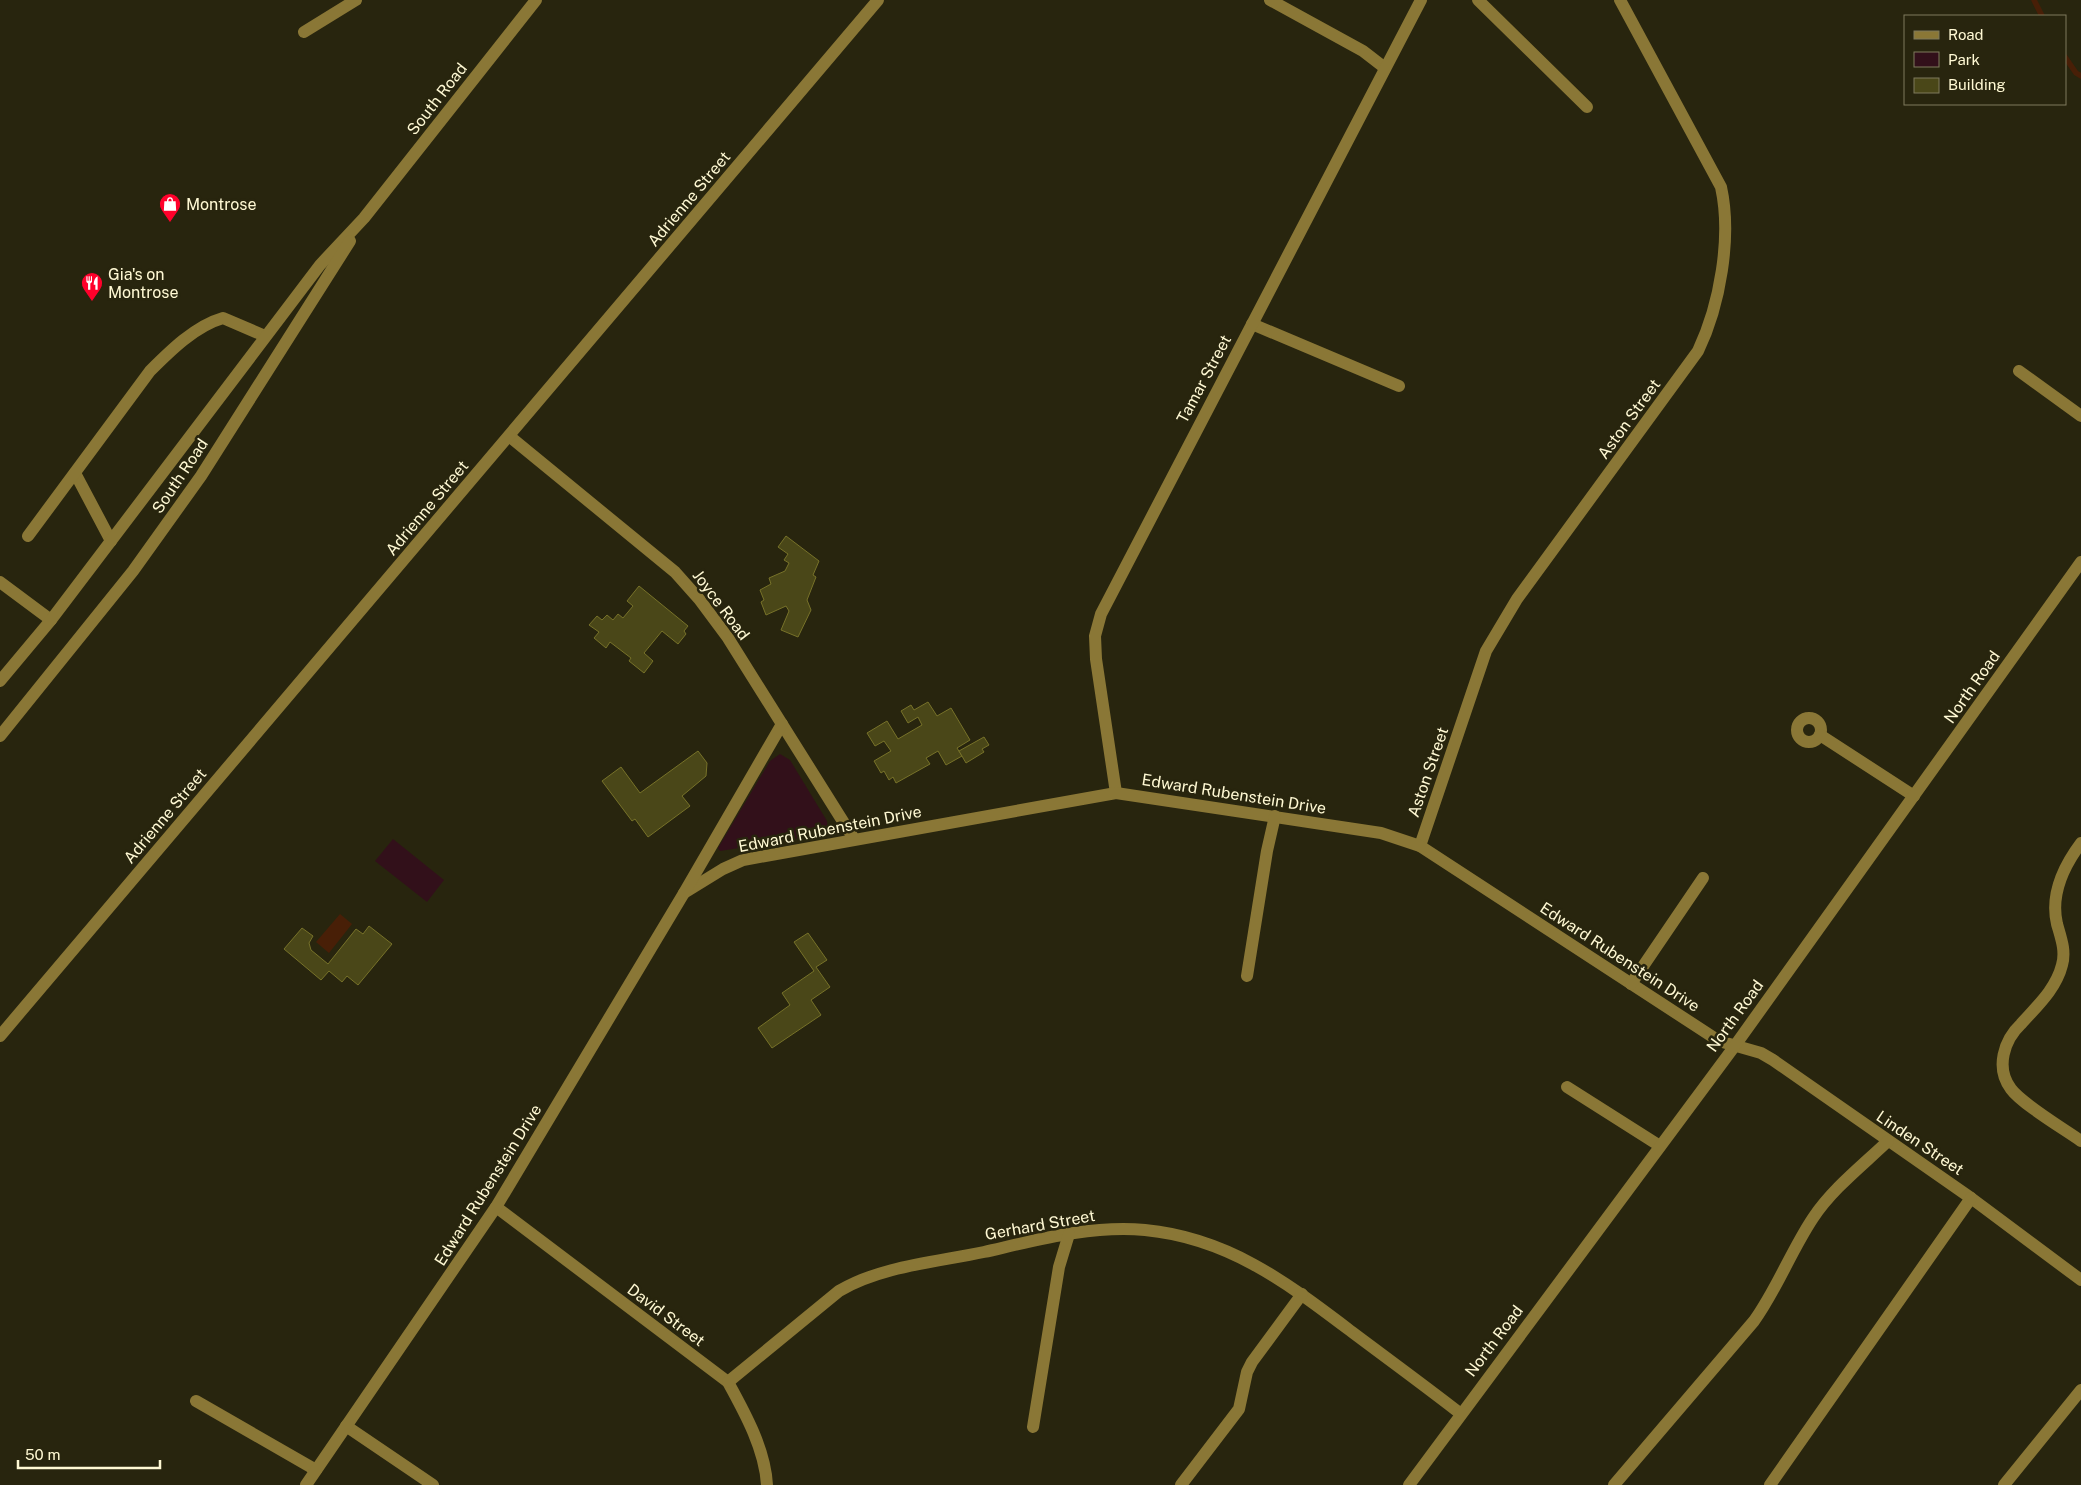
<svg xmlns="http://www.w3.org/2000/svg" width="2081" height="1485" font-family="'Public Sans',sans-serif">
<rect width="100%" height="100%" fill="#28250e"/>
<!-- green -->
<g fill="#32101a">
<path d="M780,754L790,760L827,821L828,830L819,835L720,851L718,848L770,761Z"/>
<path d="M393,839L444,880L427,902L375,861Z"/>
</g>
<!-- water -->
<path fill="#481f07" d="M340,914L352,924L329,953L316,942Z"/>
<g fill="none" stroke-linecap="round" stroke-linejoin="round">
<!-- stream -->
<g stroke="#481f07" stroke-width="5.5">
<path d="M2034,0L2042,16"/>
<path d="M2065,57L2076,73L2081,76"/>
</g>
</g>
<!-- building -->
<g fill="#4a4718" stroke="#777229">
<path d="M786,536L819,561L813,575L816,577L807,600L811,610L798,637L781,630L789,611L786,606L766,615L761,602L764,600L760,590L771,584L769,578L785,571L789,563L784,560L788,554L778,547Z"/>
<path d="M639,586L688,626L684,631L686,634L678,644L662,631L644,653L653,661L644,673L629,661L631,658L610,642L606,648L594,638L599,632L589,625L597,616L602,620L607,615L613,620L618,614L623,618L633,606L627,601Z"/>
<path d="M928,702L937,716L951,708L970,740L957,748L962,756L946,765L938,751L926,758L930,764L896,783L893,777L889,780L884,771L881,773L874,761L891,751L884,741L875,746L867,733L887,721L898,739L922,725L918,717L908,723L901,711L911,705L914,710Z"/>
<path d="M984,737L989,745L982,749L984,752L966,763L959,751Z"/>
<path d="M698,751L707,763L706,776L682,796L690,806L648,837L635,819L632,821L602,781L621,767L640,793Z"/>
<path d="M369,926L392,944L358,985L347,976L342,982L329,971L321,980L284,949L302,928L313,936L309,943L311,950L328,964L356,929L363,934Z"/>
<path d="M808,933L827,960L816,967L830,987L811,1000L821,1015L772,1048L758,1028L790,1005L782,993L814,971L794,942Z"/>
</g>
<g fill="none" stroke-linecap="round" stroke-linejoin="round">
<!-- minor -->
<g stroke="#8a7736" stroke-width="12">
<path d="M1270,0L1363,51L1385,68"/>
<path d="M1478,0L1587,107"/>
<path d="M304,32L356,0"/>
<path d="M1252,324L1399,386"/>
<path d="M2019,371L2081,416"/>
<path d="M509,436L675,572L699,599L728,638L854,839"/>
<path d="M75,473L111,541"/>
<path d="M28,536L150,371C170,351 195,326 223,318L265,336"/>
<path d="M0,582L51,620"/>
<path d="M0,681L51,620L320,265L364,218L536,0"/>
<circle cx="1809" cy="730" r="12"/>
<path d="M1820,735L1914,796"/>
<path d="M0,736L133,571L201,476L350,241"/>
<path d="M1116,793L1096,659L1095,636L1101,614L1421,0"/>
<path d="M2081,843C2063,867 2050,894 2057,924C2061,938 2066,951 2062,965C2056,989 2037,1006 2021,1024C2004,1040 1995,1068 2011,1089C2022,1104 2064,1129 2081,1141"/>
<path d="M1420,846L1486,651L1517,599L1698,351C1720,305 1732,237 1721,187L1620,0"/>
<path d="M684,893L723,869L743,860L1116,793L1381,833L1420,846L1719,1041L1761,1053L1773,1060L1971,1198L2081,1280"/>
<path d="M1247,976L1267,851L1275,816"/>
<path d="M1631,984L1703,878"/>
<path d="M0,1036L878,0"/>
<path d="M1567,1087L1660,1146"/>
<path d="M496,1207L728,1382C745,1413 765,1449 767,1485"/>
<path d="M728,1382L839,1291C881,1266 937,1262 984,1252C1037,1240 1091,1225 1145,1230C1229,1238 1287,1283 1352,1332C1388,1359 1425,1386 1461,1414"/>
<path d="M196,1401L316,1470"/>
<path d="M346,1426L433,1485"/>
<path d="M1033,1427L1059,1267L1069,1234"/>
<path d="M306,1485L496,1207L684,893L782,724"/>
<path d="M1181,1485L1239,1409L1247,1372L1252,1362L1302,1294"/>
<path d="M1409,1485L1734,1047L2081,562"/>
<path d="M1614,1485L1754,1321C1777,1289 1791,1251 1813,1218C1832,1189 1863,1165 1888,1141"/>
<path d="M1770,1485L1971,1198"/>
<path d="M2004,1485L2081,1390"/>
</g>
</g>
<!-- icons -->
<defs>
<g id="shop-pin" transform="scale(1.125)"><path d="M0 17L-7.5 6A9.5 9.5 0 1 1 7.5 6Z" fill="#ff002b" stroke="#28250e"/><path d="M-5-2.5h2.3a2.7 3.5 0 0 1 5.4 0H5L5.5 6h-11ZM-1.5-2.5h3a1.5 2.3 0 0 0-3 0Z" fill="#fff"/></g>
<g id="restaurant-pin" transform="scale(1.125)"><path d="M0 17L-7.5 6A9.5 9.5 0 1 1 7.5 6Z" fill="#ff002b" stroke="#28250e"/><path d="M-5-6h1v4h1v-4h1v4h1v-4h1v5L-1.5 .5V6h-2V.5L-5-1ZM5-6V6H3V1.5H1.5Q1.5-4 5-6Z" fill="#fff"/></g>
</defs>
<g fill-rule="evenodd">
<use href="#shop-pin" x="170" y="204"/>
<use href="#restaurant-pin" x="92" y="283"/>
</g>
<g text-anchor="middle" dominant-baseline="central" stroke-width="5" stroke-linejoin="round" paint-order="stroke">
<!-- street labels -->
<g font-size="16" fill="#fff9d4" stroke="#28250e">
<text transform="translate(437 99) rotate(-52)">South Road</text>
<text transform="translate(689 199) rotate(-50)">Adrienne Street</text>
<text transform="translate(1204 379) rotate(-62)">Tamar Street</text>
<text transform="translate(1629 419) rotate(-54)">Aston Street</text>
<text transform="translate(180 476) rotate(-56)">South Road</text>
<text transform="translate(427 508) rotate(-50)">Adrienne Street</text>
<text transform="translate(721 605) rotate(53)">Joyce Road</text>
<text transform="translate(1972 687) rotate(-55)">North Road</text>
<text transform="translate(1428 772) rotate(-71)">Aston Street</text>
<text transform="translate(1234 794) rotate(9)">Edward Rubenstein Drive</text>
<text transform="translate(165 816) rotate(-50)">Adrienne Street</text>
<text transform="translate(830 829) rotate(-11)">Edward Rubenstein Drive</text>
<text transform="translate(1620 957) rotate(33)">Edward Rubenstein Drive</text>
<text transform="translate(1735 1016) rotate(-54)">North Road</text>
<text transform="translate(1920 1143) rotate(34)">Linden Street</text>
<text transform="translate(488 1185) rotate(-58)">Edward Rubenstein Drive</text>
<text transform="translate(1040 1225) rotate(-10)">Gerhard Street</text>
<text transform="translate(666 1315) rotate(37)">David Street</text>
<text transform="translate(1494 1341) rotate(-53)">North Road</text>
</g>
<!-- poi labels -->
<g font-size="16" fill="#fff9d4" stroke="#28250e" text-anchor="start">
<text x="186" y="204">Montrose</text>
<text x="108" y="274">Gia's on<tspan x="108" dy="18">Montrose</tspan></text>
</g>
</g>
<!-- legend -->
<rect x="1904" y="15" width="162" height="90" fill="#28250e" stroke="#7e7a5d"/>
<rect x="1914" y="31" width="25" height="8" fill="#8a7736" stroke="#7e7a5d"/>
<text x="1948" y="40" font-size="15" fill="#fff9d4">Road</text>
<rect x="1914" y="52" width="25" height="15" fill="#32101a" stroke="#7e7a5d"/>
<text x="1948" y="65" font-size="15" fill="#fff9d4">Park</text>
<rect x="1914" y="78" width="25" height="15" fill="#4a4718" stroke="#7e7a5d"/>
<text x="1948" y="90" font-size="15" fill="#fff9d4">Building</text>
<!-- scale -->
<path d="M18 1460v8h142v-8" fill="none" stroke="#fff9d4" stroke-width="2.5"/>
<text x="25" y="1460" font-size="15" fill="#fff9d4" stroke="#28250e" stroke-width="4" paint-order="stroke">50 m</text>
</svg>
